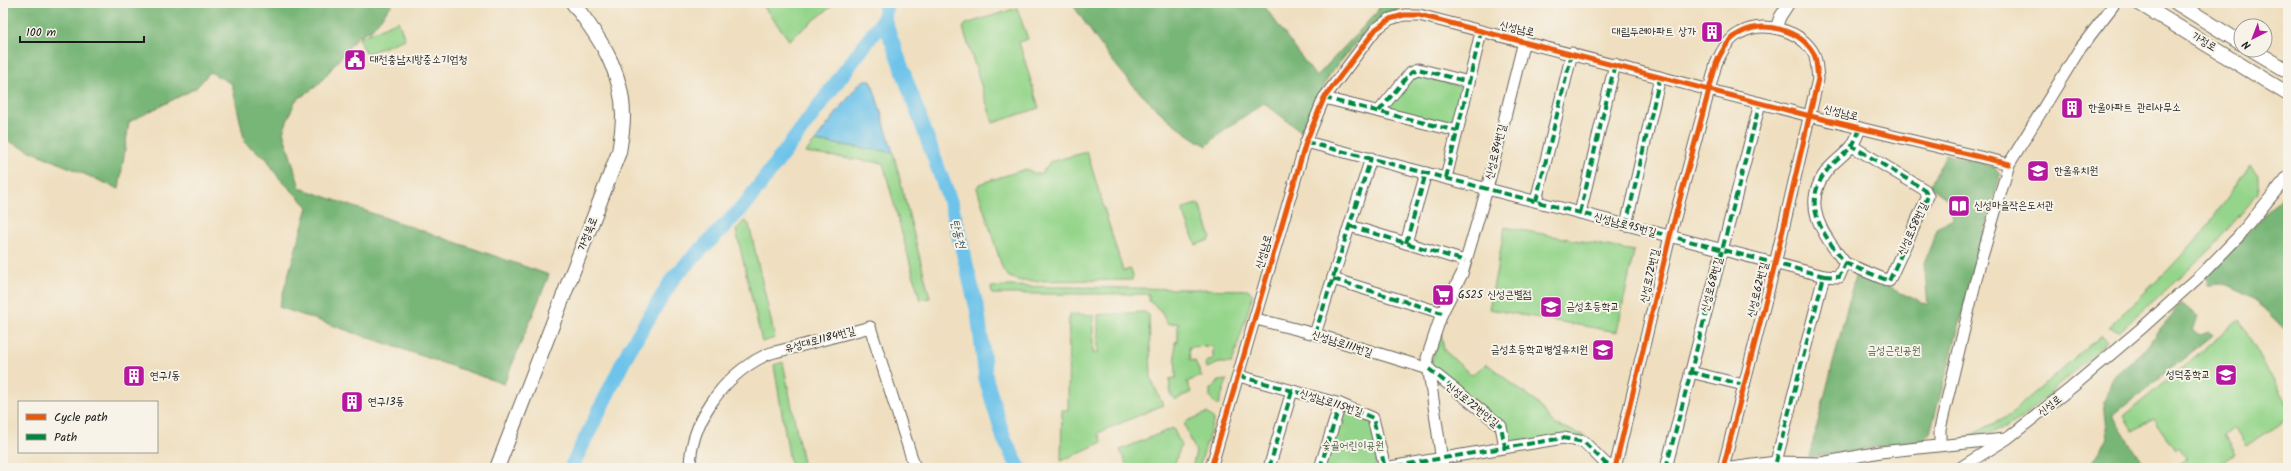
<svg xmlns="http://www.w3.org/2000/svg" width="2291" height="471" font-family="Kalam,'Poor Story',sans-serif">
<rect width="100%" height="100%" fill="#f7f3e8"/>
<filter id="ink" filterUnits="userSpaceOnUse"><feTurbulence type="fractalNoise" baseFrequency=".025" numOctaves="2"/><feDisplacementMap in="SourceGraphic" scale="8" xChannelSelector="R" yChannelSelector="G"/><feConvolveMatrix kernelMatrix="1 2 1 2 8 2 1 2 1" color-interpolation-filters="sRGB"/></filter>
<filter id="wash" filterUnits="userSpaceOnUse"><feTurbulence type="fractalNoise" baseFrequency=".012" numOctaves="4" result="noise"/><feDisplacementMap in="SourceGraphic" scale="16" xChannelSelector="R" yChannelSelector="G"/><feGaussianBlur stdDeviation="0.9" result="paint"/><feColorMatrix in="noise" values="0 0 0 0 0 0 0 0 0 0 0 0 0 0 0 0 0 1.4 0 .05"/><feComposite in="paint" operator="in"/></filter>
<g filter="url(#wash)">
<rect width="100%" height="100%" fill="#efdfc0"/>
<!-- green -->
<g fill="#95d58b" stroke="#587854">
<path d="M761,3H836L789,40Z"/>
<path d="M1017,8L1028,39L1019,42L1039,108L993,123L963,28L966,24Z"/>
<path d="M398,21L405,39L366,54L359,38Z"/>
<path d="M1417,74L1459,86L1462,89L1453,122L1449,124L1392,110L1389,107L1394,98Z"/>
<path d="M815,141L893,152L930,298L920,300L883,163L805,153Z"/>
<path d="M1087,152L1123,271L1131,269L1133,277L1132,280L1021,281L1009,277L1003,270L977,188L979,184L1026,169L1034,173L1041,174L1050,162Z"/>
<path d="M2250,165L2258,175V194L2207,253L2120,331L2109,327L2169,269L2204,231Z"/>
<path d="M1197,204L1200,206L1211,238L1209,240L1196,245L1183,211L1184,208Z"/>
<path d="M744,221L749,224L775,338L762,342L736,230Z"/>
<path d="M1505,227L1634,251L1617,332L1489,309Z"/>
<path d="M1006,286L1249,290L1253,295L1232,363H1219L1207,368L1205,364L1207,361L1213,360V346L1189,347L1190,360L1195,361L1202,377H1198L1187,382L1191,392L1175,400L1171,395L1169,379L1176,378L1175,342L1178,341V323L1167,324L1161,311L1149,301V294H992L991,287Z"/>
<path d="M1144,312L1149,315L1151,379L1163,405L1098,433L1102,442L1061,461L1062,410H1068L1069,314L1093,315V353H1098V315Z"/>
<path d="M2239,320L2288,406V419L2246,446L2234,428L2224,435L2236,453L2214,468H2174L2187,459L2179,447L2175,450L2153,418L2133,431L2124,416Z"/>
<path d="M1441,333L1444,350L1471,375L1487,364L1537,403L1554,424L1585,436L1599,452L1584,440L1511,443L1506,440L1503,424L1432,367L1431,362Z"/>
<path d="M2101,335L2107,342L2022,418L2004,428L1964,439L2008,416Z"/>
<path d="M783,362L804,468H791L774,365Z"/>
<path d="M1227,380L1218,406L1210,398V389L1219,381Z"/>
<path d="M1346,411L1371,421L1379,459L1375,467L1323,468L1340,413Z"/>
<path d="M1207,413L1214,419L1199,468H1192L1196,452L1185,426V422Z"/>
<path d="M1173,428L1181,445L1173,468H1128L1120,450Z"/>
</g>
<!-- forest -->
<g fill="#78b677" stroke="#4a694a">
<path d="M3,3H393L372,29L358,36L318,85L295,101L283,132L300,188L549,275L504,384L279,307L308,207L278,177L267,159L245,143L232,84L210,72L196,88L129,122L119,189L3,139Z"/>
<path d="M1072,3H1262L1316,77L1377,12L1381,3H1396L1397,12L1382,18L1365,32L1330,74L1302,132L1264,103L1221,132L1207,146C1149,113 1108,59 1072,3Z"/>
<path d="M1946,154L1995,167L2000,175L1930,433L1921,441L1809,457L1856,273L1928,305L1924,263L1938,227L1953,219L1950,201L1930,186Z"/>
<path d="M2288,190V334C2273,317 2250,292 2227,285C2222,283 2214,285 2208,285L2206,276Z"/>
<path d="M2181,303L2198,317L2193,329L2200,335L2209,332L2213,335L2112,416L2146,468H2089L2108,438L2104,402L2113,377L2147,347L2159,329Z"/>
</g>
<!-- water -->
<path fill="#6dc3ea" stroke="#447083" d="M865,80H871L893,152L815,141L859,84Z"/>
<g fill="none" stroke-linecap="round" stroke-linejoin="round">
<!-- river -->
<g stroke="#6dc3ea" stroke-width="15">
<path d="M886,3L884,19L952,207L978,313L986,379L1004,439L1019,468"/>
<path d="M571,468L629,350L674,277L744,206L884,19"/>
</g>
</g>
</g>
<g filter="url(#ink)">
<g fill="none" stroke-linecap="round" stroke-linejoin="round">
<!-- minor casing -->
<g stroke="#666055" stroke-width="13">
<g id="minor">
<path d="M1776,28L1780,17L1789,3"/>
<path d="M1324,98L1457,131"/>
<path d="M1379,111L1411,72L1418,69L1469,82"/>
<path d="M1306,142L1824,276"/>
<path d="M1446,178L1481,32"/>
<path d="M1536,201L1572,53"/>
<path d="M1580,213L1615,64"/>
<path d="M1626,225L1660,77"/>
<path d="M1350,226L1465,261"/>
<path d="M1406,243L1426,173"/>
<path d="M1845,263L1889,281L1928,196L1925,190L1852,146"/>
<path d="M1333,279L1442,313"/>
<path d="M1256,319L1315,334L1429,369L1501,426L1505,447"/>
<path d="M1315,334L1371,158"/>
<path d="M1690,372L1744,385"/>
<path d="M1239,376L1340,404L1373,418L1385,468"/>
<path d="M1940,445V429L1979,267L2009,164L2079,50L2115,3"/>
<path d="M1776,462L1824,276L1839,277L1845,263C1822,233 1799,203 1829,168C1835,161 1844,155 1851,147C1855,142 1858,134 1860,128"/>
<path d="M690,468C690,422 723,376 764,356C773,351 786,350 796,347C821,340 845,334 870,327L915,468"/>
<path d="M1211,468L1306,142L1324,98L1376,29L1390,19L1404,15H1419L1810,116L2009,164"/>
<path d="M1269,468L1292,391"/>
<path d="M1320,468L1340,404"/>
<path d="M1384,468L1563,438L1584,442L1605,463L1613,468"/>
<path d="M1443,468L1427,358L1442,313L1462,274L1487,189L1524,41"/>
<path d="M1615,468L1670,236L1716,64C1721,52 1728,39 1740,33C1764,20 1801,30 1814,54C1817,61 1817,72 1818,79L1775,264L1723,468"/>
<path d="M1666,468L1760,103"/>
<path d="M1731,468L1776,462L1821,463L1880,452L2005,439"/>
<path d="M1960,468L2008,438L2071,388L2143,327L2201,275L2239,236L2288,176"/>
</g>
</g>
<!-- major casing -->
<g stroke="#666055" stroke-width="16">
<g id="major">
<path d="M2139,3L2288,94"/>
<path d="M2177,3L2241,43"/>
<path d="M2253,50L2288,71"/>
<path d="M497,468L619,152C621,140 623,128 623,116C623,71 599,37 573,3"/>
</g>
</g>
<!-- minor -->
<use href="#minor" stroke="#fff" stroke-width="11"/>
<!-- major -->
<use href="#major" stroke="#fff" stroke-width="14"/>
<!-- quiet -->
<g stroke="#00873e" stroke-width="4" stroke-dasharray="8 4" stroke-linecap="butt">
<path d="M1324,98L1457,131"/>
<path d="M1379,111L1411,72L1418,69L1469,82"/>
<path d="M1306,142L1824,276"/>
<path d="M1446,178L1481,32"/>
<path d="M1536,201L1572,53"/>
<path d="M1580,213L1615,64"/>
<path d="M1626,225L1660,77"/>
<path d="M1350,226L1465,261"/>
<path d="M1406,243L1426,173"/>
<path d="M1845,263L1889,281L1928,196L1925,190L1852,146"/>
<path d="M1333,279L1442,313"/>
<path d="M1315,334L1371,158"/>
<path d="M1429,369L1501,426L1505,447"/>
<path d="M1690,372L1744,385"/>
<path d="M1239,376L1340,404L1373,418L1385,468"/>
<path d="M1776,462L1824,276L1839,277L1845,263C1822,233 1799,203 1829,168C1835,161 1844,155 1851,147C1855,142 1858,134 1860,128"/>
<path d="M1269,468L1292,391"/>
<path d="M1320,468L1340,404"/>
<path d="M1384,468L1563,438L1584,442L1605,463L1613,468"/>
<path d="M1666,468L1760,103"/>
</g>
<!-- cycleway casing -->
<g stroke="#f7f3e8" stroke-width="8">
<g id="cycleway">
<path d="M1211,468L1306,142L1324,98L1376,29L1390,19L1404,15H1419L1810,116L2009,164"/>
<path d="M1615,468L1670,236L1716,64C1721,52 1728,39 1740,33C1764,20 1801,30 1814,54C1817,61 1817,72 1818,79L1775,264L1723,468"/>
</g>
</g>
<!-- cycleway -->
<use href="#cycleway" stroke="#e8590c" stroke-width="5"/>
</g>
</g>
<!-- icons -->
<defs>
<g id="building-square" transform="scale(1.15)"><rect x="-9" y="-9" width="18" height="18" rx="4" fill="#b5179e" stroke="#f7f3e8"/><path d="M-4-6H4V6H1V3H-1V6H-4ZM-2.5-4.3h1.7v1.8h-1.7ZM.8-4.3h1.7v1.8H.8ZM-2.5-1h1.7V.8h-1.7ZM.8-1h1.7V.8H.8Z" fill="#fff"/></g>
<g id="civic-square" transform="scale(1.15)"><rect x="-9" y="-9" width="18" height="18" rx="4" fill="#b5179e" stroke="#f7f3e8"/><path d="M-.6-6.5H3V-4.5H.6V-3L4-1V1h2V6H-6V1h2V-1L-.6-3ZM-1.2 2.5V6h2.4V2.5Z" fill="#fff"/></g>
<g id="school-square" transform="scale(1.15)"><rect x="-9" y="-9" width="18" height="18" rx="4" fill="#b5179e" stroke="#f7f3e8"/><path d="M0-5L7-2L0 1L-7-2ZM-4 1L0 2.5L4 1V4Q0 6-4 4Z" fill="#fff"/></g>
<g id="library-square" transform="scale(1.15)"><rect x="-9" y="-9" width="18" height="18" rx="4" fill="#b5179e" stroke="#f7f3e8"/><path d="M-6-4Q-3-5.5-.7-3.5V5Q-3 3-6 4ZM6-4Q3-5.5 .7-3.5V5Q3 3 6 4Z" fill="#fff"/></g>
<g id="supermarket-square" transform="scale(1.15)"><rect x="-9" y="-9" width="18" height="18" rx="4" fill="#b5179e" stroke="#f7f3e8"/><path d="M-6-5.5h2.5l.6 2H6L4.5 2H-2.5L-4.4-4H-6ZM-1.5 3.2a1.3 1.3 0 1 0 .1 0ZM3 3.2a1.3 1.3 0 1 0 .1 0Z" fill="#fff"/></g>
</defs>
<g fill-rule="evenodd">
<use href="#building-square" x="1712" y="32"/>
<use href="#civic-square" x="355" y="60"/>
<use href="#building-square" x="2072" y="108"/>
<use href="#school-square" x="2038" y="171"/>
<use href="#library-square" x="1959" y="206"/>
<use href="#supermarket-square" x="1443" y="295"/>
<use href="#school-square" x="1551" y="307"/>
<use href="#school-square" x="1603" y="350"/>
<use href="#school-square" x="2226" y="375"/>
<use href="#building-square" x="134" y="376"/>
<use href="#building-square" x="352" y="402"/>
</g>
<g text-anchor="middle" dominant-baseline="central" stroke-width="4" stroke-linejoin="round" paint-order="stroke">
<!-- street labels -->
<g font-size="11" fill="#1c1c1c" stroke="#f7f3e8">
<text transform="translate(1517 29) rotate(13)">신성남로</text>
<text transform="translate(2204 42) rotate(31)">가정로</text>
<text transform="translate(1841 113) rotate(14)">신성남로</text>
<text transform="translate(1496 152) rotate(-76)">신성로84번길</text>
<text transform="translate(1625 225) rotate(15)">신성남로95번길</text>
<text transform="translate(1913 229) rotate(-65)">신성로58번길</text>
<text transform="translate(588 234) rotate(-68)">가정북로</text>
<text transform="translate(1264 252) rotate(-74)">신성남로</text>
<text transform="translate(1650 276) rotate(-77)">신성로72번길</text>
<text transform="translate(1712 285) rotate(-75)">신성로68번길</text>
<text transform="translate(1758 290) rotate(-76)">신성로62번길</text>
<text transform="translate(820 340) rotate(-15)">유성대로1184번길</text>
<text transform="translate(1342 344) rotate(18)">신성남로111번길</text>
<text transform="translate(1331 403) rotate(18)">신성남로115번길</text>
<text transform="translate(1472 405) rotate(39)">신성로72번안길</text>
<text transform="translate(2050 406) rotate(-38)">신성로</text>
</g>
<!-- poi labels -->
<g font-size="11" fill="#1c1c1c" stroke="#f7f3e8" text-anchor="start">
<text x="1696" y="32" text-anchor="end">대림두레아파트 상가</text>
<text x="370" y="60">대전충남지방중소기업청</text>
<text x="2088" y="108">한울아파트 관리사무소</text>
<text x="2054" y="171">한울유치원</text>
<text x="1974" y="206">신성마을작은도서관</text>
<text x="1458" y="295">GS25 신성큰별점</text>
<text x="1566" y="307">금성초등학교</text>
<text x="1588" y="350" text-anchor="end">금성초등학교병설유치원</text>
<text x="2210" y="375" text-anchor="end">성덕중학교</text>
<text x="150" y="376">연구1동</text>
<text x="368" y="402">연구13동</text>
</g>
<!-- park labels -->
<g font-size="11" fill="#465d43" stroke="#f7f3e8">
<text x="1894" y="351">금성근린공원</text>
<text x="1353" y="446">숯골어린이공원</text>
</g>
<!-- water labels -->
<g font-size="12" font-style="italic" fill="#385664" stroke="#f7f3e8">
<text transform="translate(958 234) rotate(76)">탄동천</text>
</g>
</g>
<!-- margin -->
<rect width="2291" height="471" fill="none" stroke="#f7f3e8" stroke-width="16"/>
<!-- legend -->
<rect x="18" y="401" width="140" height="52" fill="#f7f3e8" stroke="#9f9d96"/>
<rect x="26" y="414" width="20" height="6" fill="#e8590c" stroke="#9f9d96"/>
<text x="54" y="421" font-size="12" fill="#1c1c1c">Cycle path</text>
<rect x="26" y="434" width="20" height="6" fill="#00873e" stroke="#9f9d96"/>
<text x="54" y="441" font-size="12" fill="#1c1c1c">Path</text>
<!-- north arrow -->
<g transform="translate(2253 38) rotate(222)"><circle r="19" fill="#f7f3e8" stroke="#9f9d96"/>
<path d="M0-3L7 15L0 10L-7 15Z" fill="#b5179e"/>
<text y="-6" font-size="11" font-weight="bold" text-anchor="middle" fill="#1c1c1c">N</text>
</g>
<!-- scale -->
<path d="M20 36v6h124v-6" fill="none" stroke="#1c1c1c" stroke-width="2"/>
<text x="26" y="36" font-size="12" fill="#1c1c1c" stroke="#f7f3e8" stroke-width="3" paint-order="stroke">100 m</text>
</svg>
